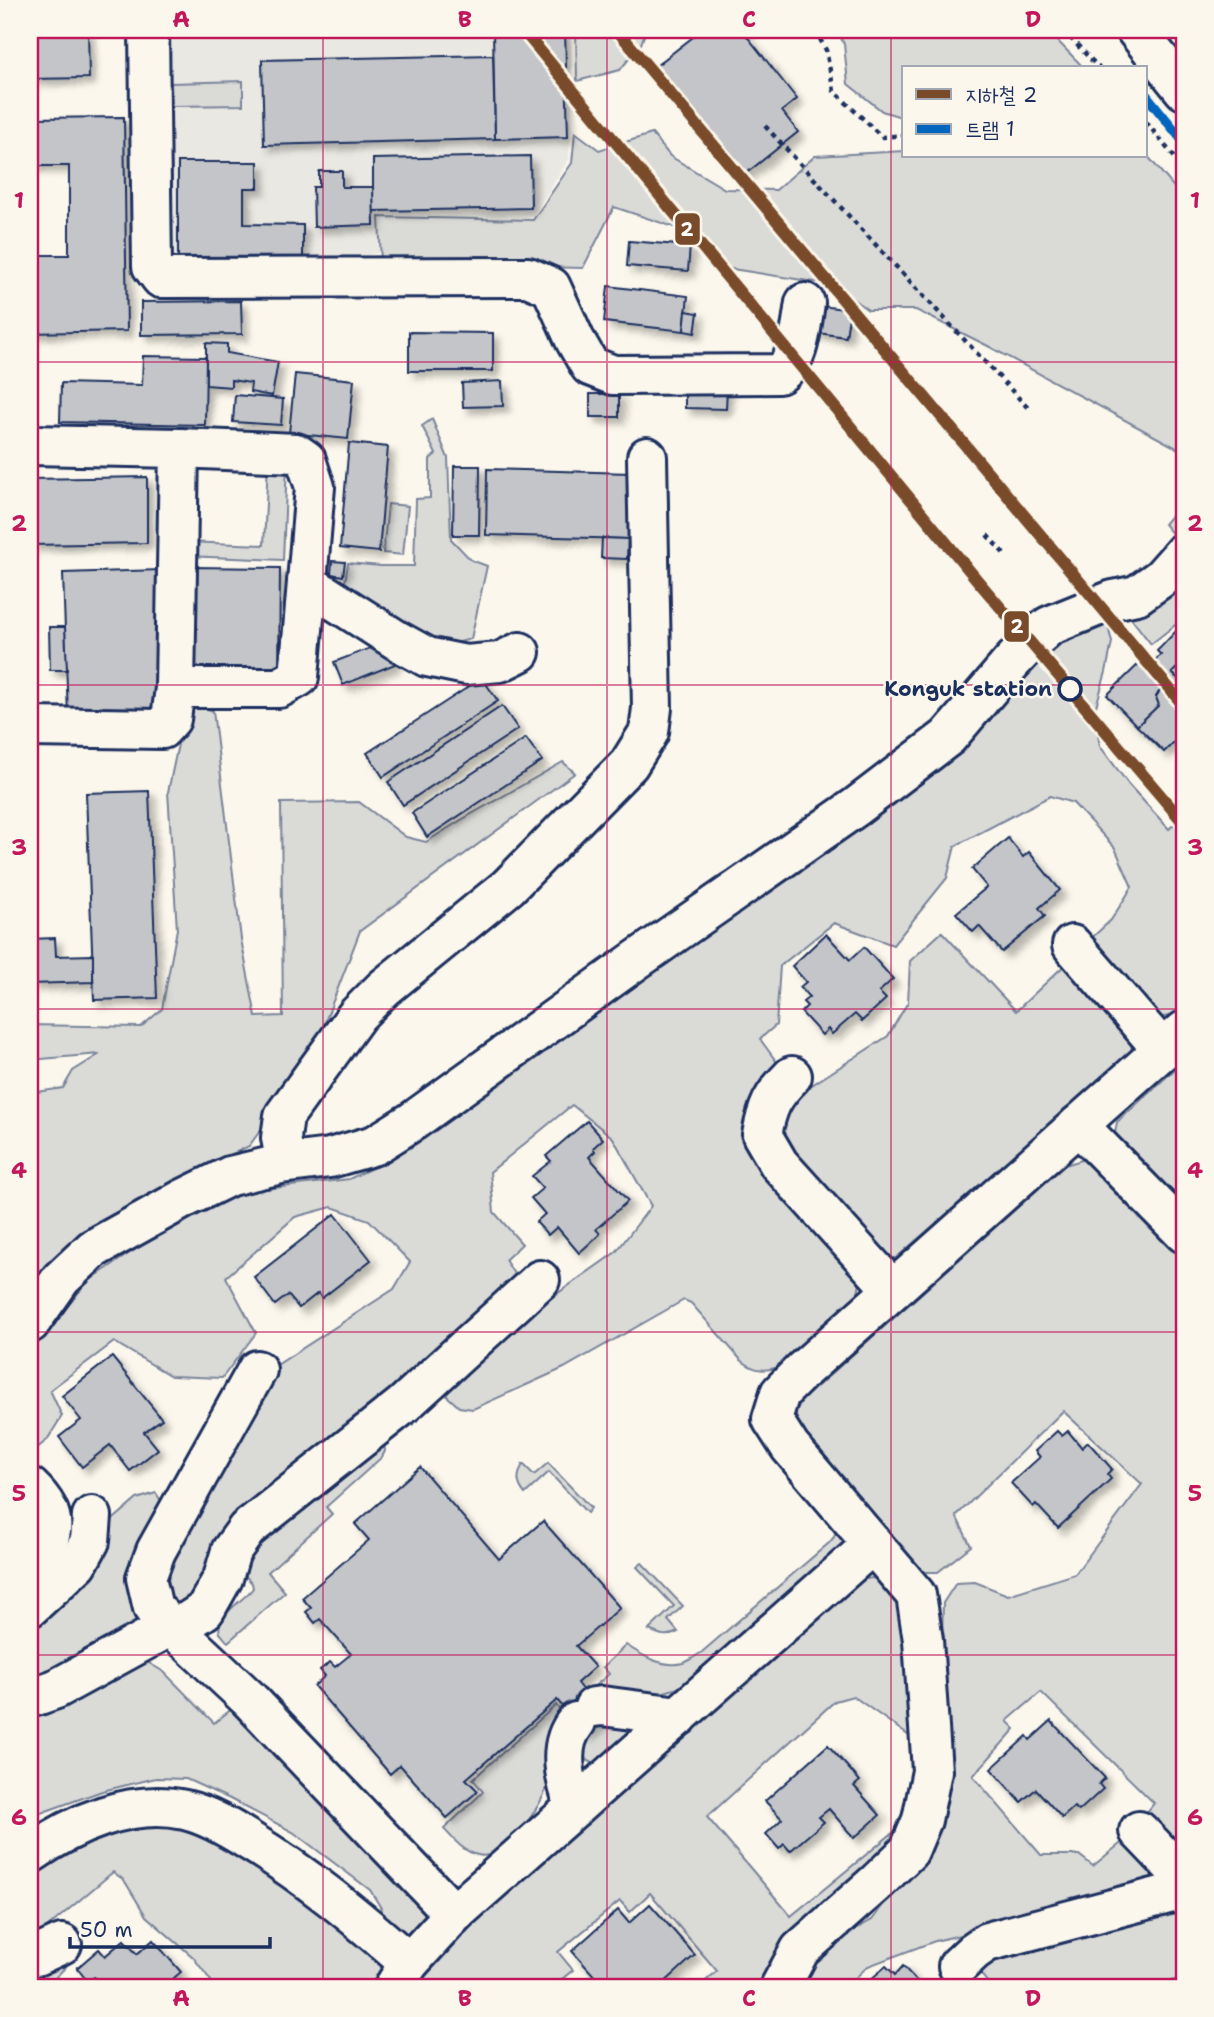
<svg xmlns="http://www.w3.org/2000/svg" width="1214" height="2017" font-family="'Shantell Sans','Poor Story',sans-serif">
<defs>
<filter id="shadow"><feDropShadow dx="6" dy="6" stdDeviation="3.5" flood-color="#0004"/></filter>
</defs>
<rect width="100%" height="100%" fill="#fbf7ec"/>
<filter id="ink" filterUnits="userSpaceOnUse"><feTurbulence type="fractalNoise" baseFrequency=".0143" numOctaves="2"/><feDisplacementMap in="SourceGraphic" scale="14" xChannelSelector="R" yChannelSelector="G"/><feConvolveMatrix kernelMatrix="1 2 1 2 8 2 1 2 1" color-interpolation-filters="sRGB"/></filter>
<g filter="url(#ink)">
<!-- built -->
<path fill="#eae8e2" d="M164,30H571L572,109L569,159L533,216L305,270H167Z"/>
<!-- green -->
<g fill="#dadad7" stroke="#7a849a" stroke-width="2">
<path d="M576,30H646L641,44L620,70L577,81Z"/>
<path d="M837,30H1047L1084,68H904V118L882,111L848,84L844,44Z"/>
<path d="M243,81V105L172,106L171,83Z"/>
<path d="M575,132L599,150L652,134L670,156L725,189L776,190L815,156L904,151V156L1146,154L1184,199V452L988,346L916,310H868L834,285L726,268L698,235L614,207L583,268L381,263L379,217L533,220L572,163Z"/>
<path d="M432,419L448,458L451,539L471,560L487,566L471,639L448,645L418,634L345,582L348,563L381,566H414L416,499L430,498V459L436,454L422,426Z"/>
<path d="M268,462L287,463L283,560L185,556V542L264,545Z"/>
<path d="M1184,500V526L1174,536L1164,524Z"/>
<path d="M388,504L408,506L403,555L383,553Z"/>
<path d="M1184,577V618L1151,644L1131,618L1162,601Z"/>
<path d="M1107,623L1112,642L1106,672L1094,713L1100,746L1129,785L1169,829L1184,815V1007C1174,1017 1163,1020 1149,1014C1138,1011 1095,957 1084,945L1111,920L1132,887L1115,848L1073,803L1050,796L955,846L947,878L893,945L834,923L780,966L776,1025L760,1039L784,1072L758,1108L861,1279L858,1293L853,1298L775,1368C761,1372 752,1369 741,1360L691,1303L684,1300L564,1368L473,1409L459,1407L447,1396L445,1385L492,1340L616,1252L651,1206L613,1138L572,1105L490,1172L494,1212L522,1244L505,1260L522,1286L191,1604C171,1603 166,1601 160,1581L263,1374L394,1289L410,1262L369,1220L332,1207L295,1217L226,1277L256,1333L222,1378L171,1376L114,1342L50,1390L62,1416L47,1440L30,1454V1353L87,1282L196,1208L249,1191L349,1179L385,1162L466,1103L902,798L946,765L1000,701L1022,662L1071,637Z"/>
<path d="M187,701L213,711L241,939L256,1017L283,1016L281,803L359,802L406,837L426,842L461,820L563,762L575,773L360,931L308,1066L249,1146L196,1172L30,1277V1093L63,1088L73,1071L100,1054L30,1060V1025L141,1027L162,1009L177,929L168,792Z"/>
<path d="M942,932L1016,1011L1071,959L1132,1042L1131,1052L1127,1057L896,1258H880L778,1147L795,1081L807,1088L888,1036L908,1002L910,961Z"/>
<path d="M1184,1061V1218L1114,1138L1117,1122Z"/>
<path d="M1085,1159L1115,1177L1184,1253V1861L1141,1820L1154,1803L1041,1692L1007,1721L1015,1729L973,1776L1041,1855H1079L1093,1866L1126,1839L1166,1882L1145,1891L935,1941L868,1966L846,1987H798L805,1970L841,1937L872,1920L932,1837L946,1804L942,1639L943,1603L956,1583L975,1582L1008,1595L1075,1574L1142,1484L1063,1411L956,1516L971,1546L938,1572H921L797,1428L796,1411L802,1400L1065,1165Z"/>
<path d="M384,1443L385,1451L382,1457L326,1507L332,1514L268,1572L285,1592L228,1642C227,1642 221,1634 220,1633C214,1616 245,1600 253,1588L252,1583L238,1568L239,1556Z"/>
<path d="M548,1463L591,1508L587,1513L549,1472L525,1494C516,1483 517,1476 523,1464L534,1475Z"/>
<path d="M156,1493L165,1507L140,1621L30,1686V1619L101,1530L137,1499Z"/>
<path d="M836,1529L851,1542L692,1684L650,1696L590,1690L609,1674L603,1667L626,1645C643,1656 662,1668 683,1663C689,1661 696,1656 702,1652L829,1543L834,1537Z"/>
<path d="M642,1563L683,1606L668,1620L678,1632C667,1638 660,1635 649,1630L674,1606L637,1567Z"/>
<path d="M872,1578L886,1582L905,1614L912,1738L853,1696L835,1701L707,1817L791,1916L895,1831L900,1838L765,1987H699L717,1971L650,1893L630,1912L620,1901L558,1952L573,1970L552,1987H406L430,1957L856,1581Z"/>
<path d="M142,1659L164,1672L214,1723L238,1704L375,1860L384,1854L427,1911V1921L415,1936L402,1934L379,1913L381,1908L370,1890L293,1832L230,1799L186,1779L156,1778L102,1791L38,1814L30,1820V1702Z"/>
<path d="M556,1705L561,1711C557,1734 555,1758 549,1781C544,1803 505,1863 478,1855C464,1852 453,1839 444,1829L483,1792L473,1779Z"/>
<path d="M612,1713L631,1727C627,1741 608,1757 595,1763L588,1761L582,1755V1739Z"/>
<path d="M122,1823L195,1825L390,1955L386,1987H205L211,1981L193,1957L146,1916L124,1880L113,1872L42,1932L30,1937V1869Z"/>
<path d="M1184,1905V1977L1154,1987H991L971,1961Z"/>
<path d="M71,1950L77,1955L56,1977V1987H30V1967Z"/>
</g>
<!-- building -->
<g fill="#c3c5c9" stroke="#1b2f5e" stroke-width="2" filter="url(#shadow)">
<path d="M30,30H88L89,78L30,79Z"/>
<path d="M493,30H565L568,137L495,139Z"/>
<path d="M702,30H742L797,99L782,111L798,132L739,179L652,69Z"/>
<path d="M493,55L495,139L264,145L262,60Z"/>
<path d="M124,117L127,331L30,333V255H69V166H30V118Z"/>
<path d="M530,156L531,208L373,211V159Z"/>
<path d="M178,162H258V188H244V224L303,225V265H178Z"/>
<path d="M319,171H342V187H373L374,225L314,227L313,187H319Z"/>
<path d="M629,241L690,246L688,271L627,266Z"/>
<path d="M608,286L688,296L684,331L604,322Z"/>
<path d="M241,301L242,334L141,335V302Z"/>
<path d="M815,305L850,310L846,337L811,332Z"/>
<path d="M686,311L698,313L695,333L684,331Z"/>
<path d="M409,332L493,333V371H409Z"/>
<path d="M206,343L227,344V353L278,362L272,396L250,392L251,383L231,380V387L206,385Z"/>
<path d="M143,356L206,357L205,425L60,422L61,383L142,385Z"/>
<path d="M295,374L354,380L348,439L289,433Z"/>
<path d="M502,381L503,406L463,407L462,383Z"/>
<path d="M685,385L727,387L726,409L685,408Z"/>
<rect x="590" y="394" width="29" height="23"/>
<path d="M235,395L283,399L281,425L233,422Z"/>
<path d="M349,443L388,447L379,552L340,548Z"/>
<path d="M454,466H480L479,535H453Z"/>
<path d="M487,469L630,473L628,539L486,535Z"/>
<path d="M147,477V543L30,545V479Z"/>
<path d="M602,538L628,539L627,559L601,558Z"/>
<path d="M332,561L345,562L343,576L331,574Z"/>
<path d="M192,567L280,568L279,675L191,674Z"/>
<path d="M161,570L166,713L68,716L63,573Z"/>
<path d="M49,627H65L67,670H50Z"/>
<path d="M1180,627L1184,631V661L1172,673L1182,682L1172,692L1164,689L1159,692L1156,697L1159,705L1137,726L1107,695L1149,654L1155,660L1161,655L1157,651Z"/>
<path d="M386,642L395,664L343,685L334,662Z"/>
<path d="M1184,661V732L1164,752L1137,726L1159,705L1156,697L1159,692L1164,689L1172,692L1182,682L1172,673Z"/>
<path d="M482,678L498,701L383,777L367,753Z"/>
<path d="M502,706L518,729L403,805L388,782Z"/>
<path d="M526,738L542,761L427,837L412,813Z"/>
<path d="M149,791L157,998L94,1000L86,793Z"/>
<path d="M1008,838L1023,857L1029,852L1060,890L1039,908L1045,916L1002,952L979,926L973,932L956,913L987,887L972,869Z"/>
<path d="M826,934L850,960L864,947L893,979L879,992L886,999L862,1021L855,1014L832,1034L828,1029L822,1035L801,1012L807,1006L803,1002L809,997L800,987L806,982L792,966Z"/>
<path d="M55,938L56,956L93,955V982L30,984V939Z"/>
<path d="M587,1121L603,1139L593,1148L595,1151L589,1157L628,1201L596,1229L600,1234L579,1253L557,1227L548,1235L536,1222L545,1214L531,1198L543,1188L532,1176L551,1161L546,1156Z"/>
<path d="M335,1214L371,1260L322,1298L318,1293L299,1308L288,1295L275,1305L254,1277Z"/>
<path d="M112,1357L162,1419L144,1432L158,1449L130,1471L110,1445L82,1467L59,1437L81,1420L62,1396Z"/>
<path d="M1057,1431L1062,1436L1068,1431L1082,1448L1088,1442L1112,1469L1107,1474L1111,1479L1058,1528L1036,1504L1033,1507L1011,1483L1040,1457L1035,1451Z"/>
<path d="M420,1467L499,1559L543,1521L620,1608L576,1646L595,1667L577,1683L604,1719L586,1734L557,1700L466,1779L478,1791L447,1818L400,1765L390,1774L314,1686L325,1676L320,1670L330,1662L335,1667L351,1654L320,1619L315,1623L306,1612L311,1608L302,1598L369,1540L355,1524Z"/>
<path d="M1051,1721L1105,1778L1099,1784L1103,1789L1079,1811L1074,1807L1062,1818L1036,1789L1021,1802L991,1769L1027,1736L1030,1740Z"/>
<path d="M828,1745L860,1781L854,1786L880,1815L854,1838L829,1809L819,1817L824,1822L790,1851L784,1844L779,1849L766,1834L782,1819L765,1801Z"/>
<path d="M650,1904L695,1955L663,1984L666,1987H604L572,1951L618,1910L629,1923Z"/>
<path d="M124,1940L137,1954L153,1940L181,1972L163,1987H93L96,1979L94,1977L88,1982L77,1968L99,1949L105,1956Z"/>
<path d="M886,1966L895,1975L903,1966L922,1987H862Z"/>
</g>
<g fill="none" stroke-linecap="round" stroke-linejoin="round">
<!-- minor casing -->
<g stroke="#1b2f5e" stroke-width="44">
<g id="minor">
<path d="M149,30L152,266L161,278L528,277L551,287L575,340L590,366L613,375L779,374C800,361 801,326 805,303"/>
<path d="M30,445L179,448L175,688L171,719L162,729L30,727"/>
<path d="M307,583L398,641L427,657L466,665L500,662L520,652"/>
<path d="M175,688H279L299,677L315,487L306,460L296,453L179,448"/>
<path d="M1072,945L1163,1050"/>
<path d="M792,1076C772,1096 767,1108 762,1135L779,1164L893,1290"/>
<path d="M1078,1125L1184,1233"/>
<path d="M292,1162L284,1153L281,1138L284,1116L357,1015L384,988L508,887L629,764L649,732L652,708L647,457"/>
<path d="M30,1323L61,1279L93,1249L183,1199L230,1176L281,1164L330,1158L375,1145L413,1121L635,961L856,807L948,737L1011,663L1030,643L1049,626L1113,600L1137,595L1161,578L1184,552"/>
<path d="M30,1487C66,1521 50,1540 30,1576"/>
<path d="M30,1607L78,1563L90,1541L92,1516"/>
<path d="M30,1694L36,1696L56,1689L171,1626L153,1608L146,1578L156,1551L257,1370"/>
<path d="M594,1707L602,1706L679,1716"/>
<path d="M575,1807C565,1781 556,1746 576,1722"/>
<path d="M1139,1831L1184,1878"/>
<path d="M30,1854C73,1824 131,1798 185,1810C207,1815 229,1828 248,1840C306,1875 358,1918 409,1963"/>
<path d="M454,1914L248,1698L171,1626L187,1622L205,1610L223,1578L231,1551L247,1529L403,1405L540,1280"/>
<path d="M30,1956H36L62,1944"/>
<path d="M958,1966L974,1951L987,1942L1184,1890"/>
<path d="M394,1987L409,1963L454,1914L873,1544"/>
<path d="M780,1987L800,1950L877,1882L909,1851L922,1820L932,1771L923,1640L916,1595L790,1447L772,1419L780,1393L803,1370L1184,1031"/>
</g>
</g>
<!-- highway casing -->
<g stroke="#1b2f5e" stroke-width="44">
<path id="highway" d="M1136,30L1184,90"/>
</g>
<!-- path -->
<g stroke="#1b2f5e" stroke-width="4.5" stroke-dasharray="5 5" stroke-linecap="butt">
<path d="M815,30L826,50L834,91L882,137L904,135"/>
<path d="M1063,30L1099,68"/>
<path d="M1146,122L1184,169"/>
<path d="M765,126L1028,408"/>
<path d="M987,535L1007,557"/>
</g>
<!-- minor -->
<use href="#minor" stroke="#fbf7ec" stroke-width="38"/>
<!-- highway -->
<use href="#highway" stroke="#fbf7ec" stroke-width="38"/>
<!-- tram-1 casing -->
<g stroke="#fbf7ec" stroke-width="16">
<path id="tram-1" d="M1146,95L1184,142"/>
</g>
<!-- tram-1 -->
<use href="#tram-1" stroke="#0065bd" stroke-width="10"/>
<!-- metro-1 casing -->
<g stroke="#fbf7ec" stroke-width="18">
<g id="metro-1">
<path d="M523,30L978,581L1184,823"/>
<path d="M617,30L1184,706"/>
</g>
</g>
<!-- metro-1 -->
<use href="#metro-1" stroke="#7a4b2a" stroke-width="12"/>
</g>
</g>
<!-- grid -->
<path fill="none" stroke="#c2185b" stroke-width="2" stroke-opacity="0.55" d="M323,30V1987M607,30V1987M891,30V1987M30,362H1184M30,685H1184M30,1009H1184M30,1332H1184M30,1655H1184"/>
<!-- markers -->
<circle fill="#fbf7ec" stroke="#1b2f5e" stroke-width="3.5" cx="1070" cy="689" r="11"/>
<g text-anchor="middle" dominant-baseline="central" stroke-width="5" stroke-linejoin="round" paint-order="stroke">
<!-- stop labels -->
<g font-size="21" font-weight="bold" fill="#1b2f5e" stroke="#fbf7ec" text-anchor="end">
<text x="1052" y="689">Konguk station</text>
</g>
</g>
<g stroke="#fbf7ec" stroke-width="2.5">
<rect x="674" y="212" width="27" height="34" rx="7" fill="#7a4b2a"/>
<rect x="1003" y="610" width="27" height="33" rx="7" fill="#7a4b2a"/>
</g>
<g font-size="19" text-anchor="middle" font-weight="bold" fill="#fff">
<text x="687" y="236">2</text>
<text x="1017" y="633">2</text>
</g>
<!-- margin -->
<rect width="1214" height="2017" fill="none" stroke="#fbf7ec" stroke-width="77"/>
<!-- legend -->
<rect x="902" y="66" width="245" height="91" fill="#fbf7ec" stroke="#a1a7b3" stroke-width="2"/>
<rect x="916" y="89" width="35" height="10" fill="#7a4b2a" stroke="#a1a7b3" stroke-width="2"/>
<text x="965" y="102" font-size="21" fill="#1b2f5e">지하철 2</text>
<rect x="916" y="124" width="35" height="10" fill="#0065bd" stroke="#a1a7b3" stroke-width="2"/>
<text x="965" y="136" font-size="21" fill="#1b2f5e">트램 1</text>
<!-- scale -->
<path d="M70 1937v10h200v-10" fill="none" stroke="#1b2f5e" stroke-width="3.5"/>
<text x="80" y="1937" font-size="21" fill="#1b2f5e" stroke="#fbf7ec" stroke-width="5" paint-order="stroke">50 m</text>
<rect x="38" y="38" width="1138" height="1941" fill="none" stroke="#c2185b" stroke-width="2.5"/>
<g font-size="23" text-anchor="middle" font-weight="bold" fill="#c2185b">
<text x="181" y="27">A</text>
<text x="465" y="27">B</text>
<text x="749" y="27">C</text>
<text x="1033" y="27">D</text>
<text x="19" y="208">1</text>
<text x="1195" y="208">1</text>
<text x="19" y="531">2</text>
<text x="1195" y="531">2</text>
<text x="19" y="855">3</text>
<text x="1195" y="855">3</text>
<text x="19" y="1178">4</text>
<text x="1195" y="1178">4</text>
<text x="19" y="1501">5</text>
<text x="1195" y="1501">5</text>
<text x="19" y="1825">6</text>
<text x="1195" y="1825">6</text>
<text x="181" y="2006">A</text>
<text x="465" y="2006">B</text>
<text x="749" y="2006">C</text>
<text x="1033" y="2006">D</text>
</g>
</svg>
